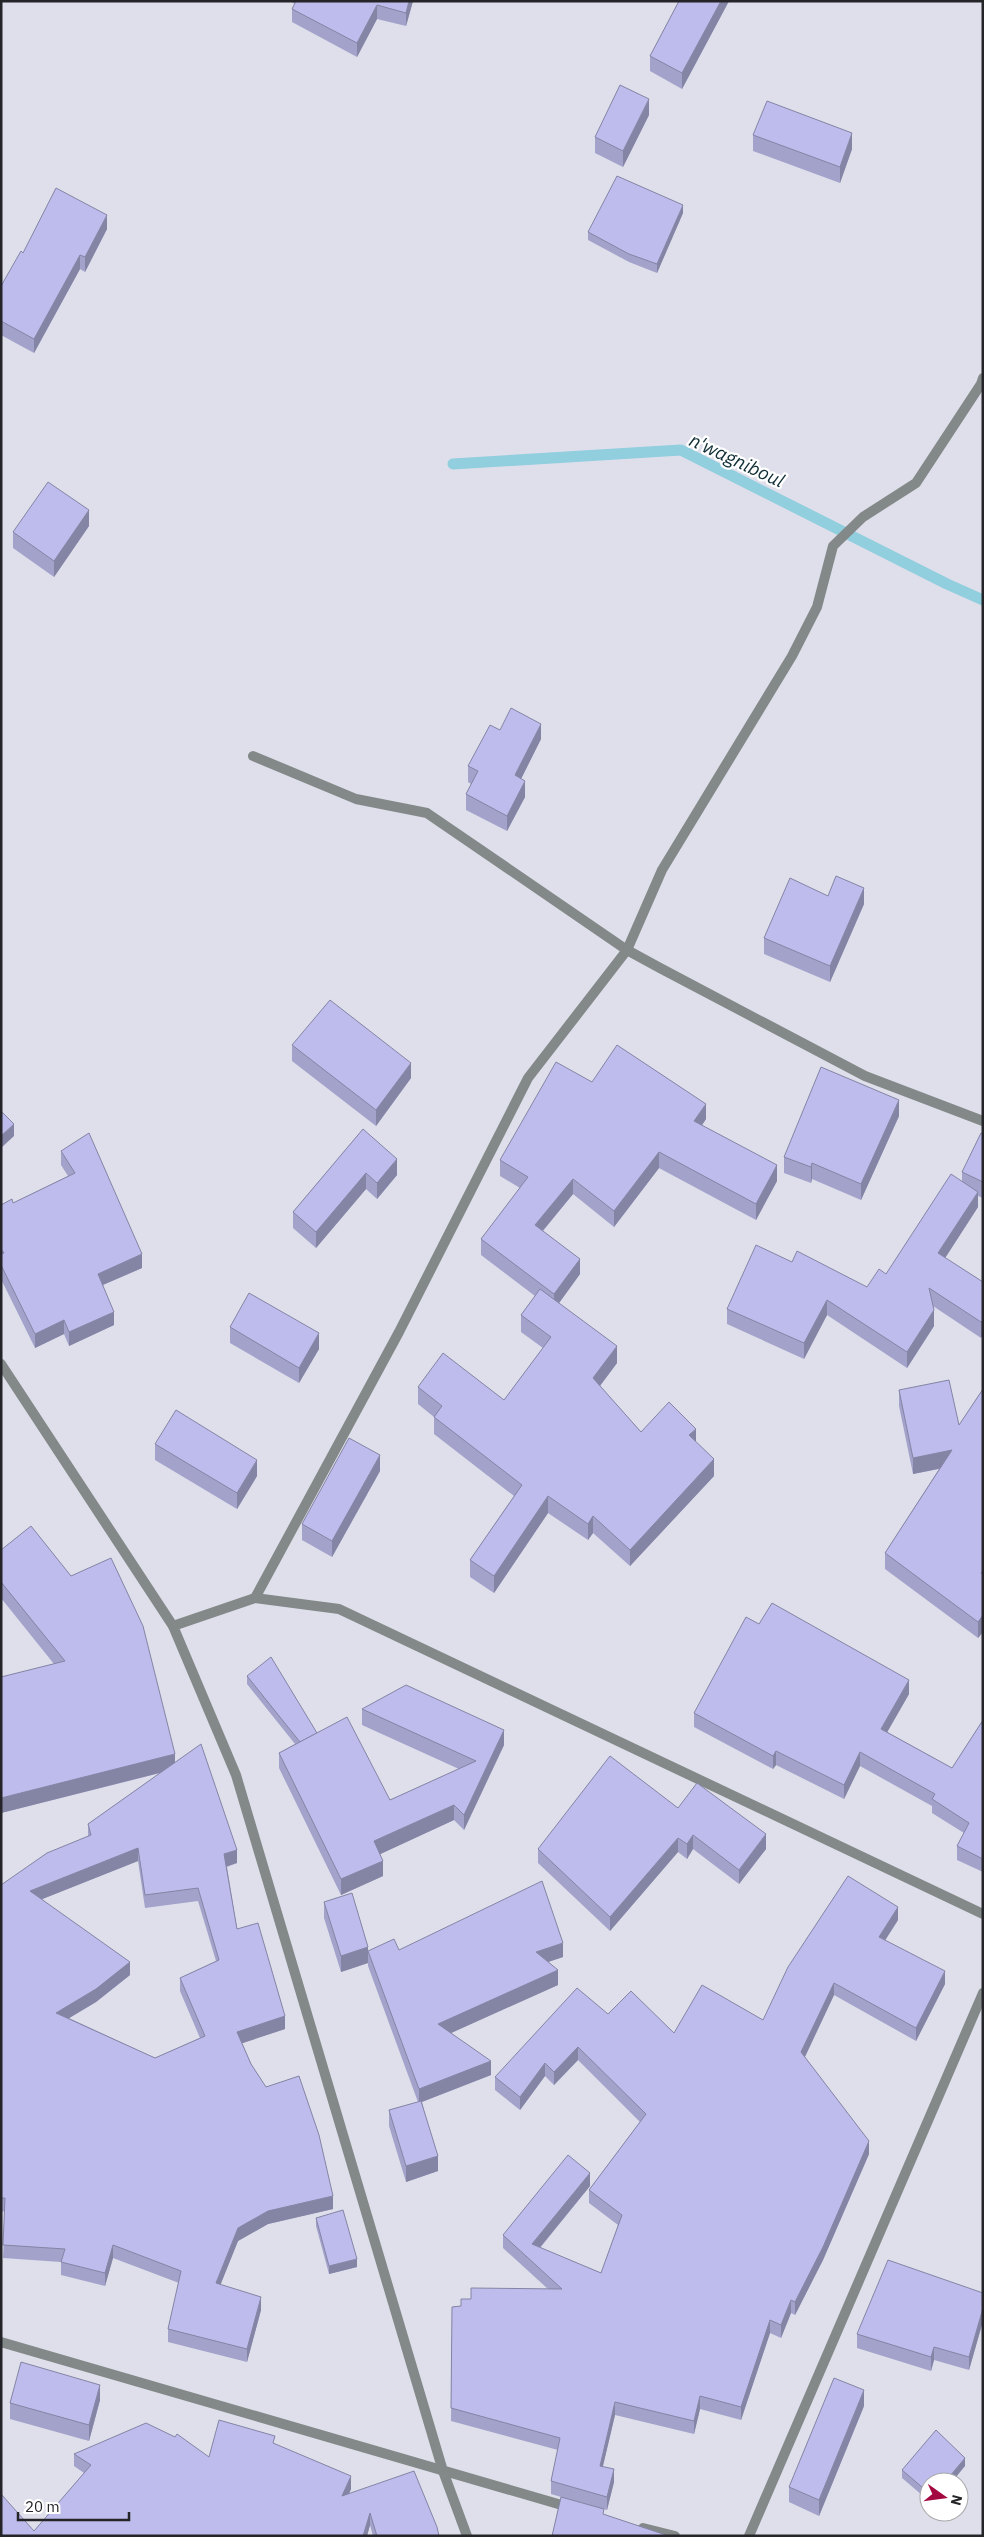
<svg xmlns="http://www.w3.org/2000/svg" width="984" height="2537" font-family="'IBM Plex Sans',sans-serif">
<rect width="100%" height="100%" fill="#dfdfeb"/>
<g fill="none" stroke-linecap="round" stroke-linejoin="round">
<!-- stream -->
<path stroke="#91cede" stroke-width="11" d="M453,464L681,450L947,584L983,600"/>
<!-- minor -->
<g stroke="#838988" stroke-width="10">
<path d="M253,756L356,799L427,813L627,950L660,968L865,1076L983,1121"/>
<path d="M255,1598L399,1332L528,1078L627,950L662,870L792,656L817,607L833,546L863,517L916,483L981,384L983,378"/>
<path d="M173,1626L255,1598L339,1609L983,1914"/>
<path d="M1,2342L572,2508"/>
<path d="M643,2528L675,2536"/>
<path d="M749,2536L983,1993"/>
</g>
<!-- tertiary -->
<path stroke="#838988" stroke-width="10" d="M1,1364L173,1626L236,1775L443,2471L467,2536"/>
</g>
<!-- wall -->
<g fill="#a3a2cb" fill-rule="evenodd">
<path d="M290,1H413L406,26L377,19L357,57L292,22V9L295,4Z"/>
<path d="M679,1H729L682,89L650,71V56Z"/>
<path d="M649,115L623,167L595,153V137Z"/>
<path d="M753,135L852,149L840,183L753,151Z"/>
<path d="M683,213L657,273L629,262L588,240V232Z"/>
<path d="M107,229L85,272L80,269L34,353L1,335V286L23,253Z"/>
<path d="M89,526L54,577L13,548V532Z"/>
<path d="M500,730L541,739L521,779L525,797L507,831L466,810V794L471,784L468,782V766Z"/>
<path d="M828,896L864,904L830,982L764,954V938Z"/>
<path d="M292,1045L411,1078L376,1126L292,1061Z"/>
<path d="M592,1082L706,1119L702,1125L777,1181L756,1220L659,1168L614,1227L573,1194L543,1231L580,1274L559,1303L617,1363L600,1386L641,1432L696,1442L714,1476L630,1566L593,1533L588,1540L548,1513L494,1593L470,1577V1560L514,1496L434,1434V1417L418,1404V1387L504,1400L543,1348L521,1332V1315L535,1296L481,1255V1239L520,1188L500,1176V1160Z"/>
<path d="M899,1116L861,1200L812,1179L811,1183L784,1173V1157Z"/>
<path d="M363,1129L397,1175L377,1199L366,1189L316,1248L293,1228V1212Z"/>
<path d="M983,1134V1198L978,1196V1207L945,1258L983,1282L981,1338L933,1306L934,1326L907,1368L827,1315L804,1359L727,1324V1309L792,1262L867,1287L886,1274L962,1181V1172Z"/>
<path d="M61,1151L142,1268L103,1285L114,1325L69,1346L64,1334L35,1348L1,1279V1205L13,1203L68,1176L61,1165Z"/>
<path d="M230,1327L319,1349L299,1383L230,1343Z"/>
<path d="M983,1389V1632L978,1638L885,1569V1553L939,1469L913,1474L899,1406V1390L959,1425Z"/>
<path d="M155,1444L257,1476L237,1509L155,1460Z"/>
<path d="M380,1471L332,1557L302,1540V1524Z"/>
<path d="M1,1550L175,1763L237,1863L227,1867L237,1929L285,2029L242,2043L251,2064L333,2209L268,2224L238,2241L220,2285L261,2310L247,2362L168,2342V2329L179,2283L113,2258L105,2286L61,2275V2262L3,2258L5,2211L1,2212V1885L88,1836V1824L160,1773L1,1813V1677L54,1664L1,1598ZM138,1861L145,1908L198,1901L216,1961L180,1978V1991L200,2038L155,2058L69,2018L96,2002L130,1975L42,1899Z"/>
<path d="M759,1624L909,1694L887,1732L952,1768L983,1720V1872L957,1860V1846L964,1833L932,1813V1806L860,1766L844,1799L776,1765L773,1769L694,1727V1713Z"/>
<path d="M247,1676L317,1733L390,1800L459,1769L362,1725V1709L504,1745L464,1830L454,1820L380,1854L383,1876L341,1895L279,1768V1753L295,1744L247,1684Z"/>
<path d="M678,1808L766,1849L739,1884L693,1849L687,1859L678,1852L610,1931L538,1863V1849Z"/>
<path d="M324,1902L368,1951L399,1950L563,1957L548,1962L558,1985L450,2033L491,2075L422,2102L438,2171L406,2182L389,2126V2110L418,2102L368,1966V1963L341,1972L324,1918Z"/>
<path d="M898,1920L885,1940L945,1984L916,2041L834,1995L805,2057L869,2154L823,2260L795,2315L791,2313L781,2338L770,2333L741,2420L700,2409L694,2434L615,2415L603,2466L614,2482L607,2510L604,2509L552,2536L561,2497L551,2494V2481L558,2450L451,2421L452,2307L461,2306L471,2299L548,2289L503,2248V2235L590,2186L540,2248L601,2273L618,2225L589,2203V2190L640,2122L578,2060L554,2085L545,2076L520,2110L495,2090V2077L608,2014L674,2033L763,2020Z"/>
<path d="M316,2218L357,2267L329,2274L316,2226Z"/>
<path d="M983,2293V2321L969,2370L934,2360L931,2371L857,2348V2334Z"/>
<path d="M100,2400L89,2441L10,2419V2403Z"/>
<path d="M864,2406L819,2516L789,2502V2487Z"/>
<path d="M275,2444L351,2489L349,2494L439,2536H373L370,2525L367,2536H1L34,2531L84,2473L74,2466V2454L209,2457Z"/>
<path d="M965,2466L929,2482V2501L902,2478V2470Z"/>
</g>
<!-- shaded-wall -->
<g fill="#8484a5">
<path d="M409,1H413L406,26V13Z"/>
<path d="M721,1H729L682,89V73Z"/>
<path d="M377,5V19L357,57V43Z"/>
<path d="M649,99V115L623,167V151Z"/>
<path d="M852,133V149L840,183V167Z"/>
<path d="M683,205V213L657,273V264Z"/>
<path d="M107,215V229L85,272V257Z"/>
<path d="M80,255V269L34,353V339Z"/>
<path d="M89,510V526L54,577V561Z"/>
<path d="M541,724V739L515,791V775Z"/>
<path d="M525,781V797L507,831V816Z"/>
<path d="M864,888V904L830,982V966Z"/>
<path d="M411,1063V1078L376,1126V1110Z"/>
<path d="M899,1100V1116L861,1200V1184Z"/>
<path d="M706,1104V1119L694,1137V1121Z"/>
<path d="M14,1124V1136L1,1148V1136Z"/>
<path d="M659,1152V1168L614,1227V1211Z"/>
<path d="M397,1159V1175L377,1199V1183Z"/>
<path d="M812,1163V1179L811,1183V1167Z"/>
<path d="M777,1165V1181L756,1220V1204Z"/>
<path d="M366,1173V1189L316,1248V1232Z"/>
<path d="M573,1179V1194L535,1240V1225Z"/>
<path d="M978,1192V1207L938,1269V1253Z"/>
<path d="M142,1254V1268L98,1287V1274Z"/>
<path d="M580,1259V1274L554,1310V1294Z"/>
<path d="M827,1300V1315L804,1359V1343Z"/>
<path d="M934,1310V1326L907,1368V1352Z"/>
<path d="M114,1312V1325L69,1346V1332Z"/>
<path d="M64,1320V1334L35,1348V1334Z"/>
<path d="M983,1320V1335L981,1338V1322Z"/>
<path d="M319,1333V1349L299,1383V1368Z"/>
<path d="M617,1346V1363L593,1395V1378Z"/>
<path d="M696,1429V1446L689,1435Z"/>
<path d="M952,1450V1466L913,1474V1458Z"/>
<path d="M380,1455V1471L332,1557V1541Z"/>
<path d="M714,1459V1476L630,1566V1550Z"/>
<path d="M257,1460V1476L237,1509V1493Z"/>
<path d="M548,1496V1513L494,1593V1576Z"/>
<path d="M593,1516V1533L588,1540V1524Z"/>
<path d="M983,1615V1632L978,1638V1622Z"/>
<path d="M909,1680V1694L881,1743V1729Z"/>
<path d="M504,1730V1745L464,1830V1815Z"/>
<path d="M776,1751V1765L773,1769V1756Z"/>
<path d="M860,1752V1766L844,1799V1785Z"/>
<path d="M175,1754V1769L1,1813V1798Z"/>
<path d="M454,1805V1820L374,1857V1841Z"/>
<path d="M766,1834V1849L739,1884V1870Z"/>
<path d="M693,1835V1849L687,1859V1844Z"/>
<path d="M678,1838V1852L610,1931V1917Z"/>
<path d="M138,1848V1861L30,1904V1891Z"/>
<path d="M237,1850V1863L224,1867V1854Z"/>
<path d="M383,1861V1876L341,1895V1879Z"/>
<path d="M898,1907V1920L879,1950V1937Z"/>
<path d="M563,1943V1957L536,1966V1952Z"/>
<path d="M368,1947V1963L341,1972V1956Z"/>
<path d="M130,1962V1975L96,2002L56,2026V2013Z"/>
<path d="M558,1970V1985L438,2039V2024Z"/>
<path d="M945,1971V1984L916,2041V2028Z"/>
<path d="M834,1983V1995L801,2065V2052Z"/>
<path d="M285,2016V2029L237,2045V2032Z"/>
<path d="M578,2047V2060L554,2085V2072Z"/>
<path d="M491,2061V2075L419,2103V2089Z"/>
<path d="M545,2063V2076L520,2110V2097Z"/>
<path d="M869,2141V2154L823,2260L795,2315V2302Z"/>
<path d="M438,2156V2171L406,2182V2166Z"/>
<path d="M590,2173V2186L532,2257V2244Z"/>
<path d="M333,2196V2209L268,2224L238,2241L216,2296V2283L238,2228L268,2211Z"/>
<path d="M113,2245V2258L105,2286V2273Z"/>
<path d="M357,2259V2267L329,2274V2266Z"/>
<path d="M261,2297V2310L247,2362V2349Z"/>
<path d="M791,2300V2313L781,2338V2325Z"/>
<path d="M983,2308V2321L969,2370V2357Z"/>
<path d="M770,2320V2333L741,2420V2407Z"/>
<path d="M934,2347V2360L931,2371V2357Z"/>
<path d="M100,2385V2400L89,2441V2425Z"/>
<path d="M864,2390V2406L819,2516V2500Z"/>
<path d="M700,2396V2409L694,2434V2421Z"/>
<path d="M615,2402V2415L600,2478V2466Z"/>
<path d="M965,2458V2466L952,2482H945Z"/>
<path d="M614,2469V2482L607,2510V2497Z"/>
<path d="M351,2476V2489L342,2509V2496Z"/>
<path d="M370,2513V2525L367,2536H363Z"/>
</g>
<!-- building -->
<g fill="#bdbcec" stroke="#8484a5" fill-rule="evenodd">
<path d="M296,1H409L406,13L377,5L357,43L292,9Z"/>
<path d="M679,1H721L682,73L650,56Z"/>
<path d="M620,85L649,99L623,151L595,137Z"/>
<path d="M767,101L852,133L840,167L753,135Z"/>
<path d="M617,176L683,205L657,264L629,254L588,232Z"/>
<path d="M56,188L107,215L85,257L80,255L34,339L1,321V286L21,251L23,253Z"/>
<path d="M48,482L89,510L54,561L13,532Z"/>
<path d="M511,708L541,724L515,775L525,781L507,816L466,794L478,771L468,766L490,725L500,730Z"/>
<path d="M836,876L864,888L830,966L764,938L790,878L828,896Z"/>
<path d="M330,1000L411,1063L376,1110L292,1045Z"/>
<path d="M617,1045L706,1104L694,1121L777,1165L756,1204L659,1152L614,1211L573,1179L535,1225L580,1259L554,1294L481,1239L528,1177L500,1160L556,1062L592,1082Z"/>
<path d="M821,1067L899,1100L861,1184L812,1163L811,1167L784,1157Z"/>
<path d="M1,1111L14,1124L1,1136Z"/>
<path d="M363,1129L397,1159L377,1183L366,1173L316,1232L293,1212Z"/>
<path d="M89,1133L142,1254L98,1274L114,1312L69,1332L64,1320L35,1334L1,1265V1254L4,1253L1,1249V1205L12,1199L13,1203L75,1173L61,1151Z"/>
<path d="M981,1133L983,1134V1182L962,1172Z"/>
<path d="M951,1174L978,1192L938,1253L983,1282V1320L981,1322L929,1288L934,1310L907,1352L827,1300L804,1343L727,1309L756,1245L792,1262L797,1251L867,1287L879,1269L886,1274Z"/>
<path d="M540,1289L617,1346L593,1378L641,1432L669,1402L696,1429L689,1435L714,1459L630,1550L593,1516L588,1524L548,1496L494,1576L470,1560L522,1485L434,1417L442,1406L418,1387L443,1353L504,1400L551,1337L521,1315Z"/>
<path d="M249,1293L319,1333L299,1368L230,1327Z"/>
<path d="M949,1380L959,1425L983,1389V1571L981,1573L983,1574V1615L978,1622L885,1553L952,1450L913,1458L899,1390Z"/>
<path d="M176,1410L257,1460L237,1493L155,1444Z"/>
<path d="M349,1438L380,1455L332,1541L302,1524Z"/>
<path d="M31,1526L71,1576L111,1558L143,1626L175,1754L1,1798V1677L65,1661L1,1582V1550Z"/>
<path d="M772,1603L909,1680L881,1729L952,1768L983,1720V1859L957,1846L969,1823L932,1799L935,1794L860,1752L844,1785L776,1751L773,1756L694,1713L746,1617L759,1624Z"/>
<path d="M271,1657L317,1733L300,1742L247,1676Z"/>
<path d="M406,1685L504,1730L464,1815L454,1805L374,1841L383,1861L341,1879L279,1753L347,1717L390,1800L476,1761L362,1709Z"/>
<path d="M201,1744L237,1850L224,1854L237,1929L258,1923L285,2016L237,2032L251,2064L266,2087L299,2076L319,2135L333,2196L268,2211L238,2228L216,2283L261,2297L247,2349L168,2329L181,2271L113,2245L105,2273L61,2262L65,2249L3,2245L5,2198H1V1885L47,1853L91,1835L88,1824ZM138,1848L145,1895L198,1888L219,1960L180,1978L205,2036L155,2058L56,2013L96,1989L130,1962L30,1891Z"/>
<path d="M610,1756L678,1808L697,1783L766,1834L739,1870L693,1835L687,1844L678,1838L610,1917L538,1849Z"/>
<path d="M848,1876L898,1907L879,1937L945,1971L916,2028L834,1983L801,2052L869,2141L823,2247L795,2302L791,2300L781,2325L770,2320L741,2407L700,2396L694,2421L615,2402L600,2466L614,2469L607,2497L551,2481L560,2438L451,2408L452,2307L461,2306V2299H471V2288L562,2289L503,2235L568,2155L590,2173L532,2244L601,2273L622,2215L589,2190L646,2114L578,2047L554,2072L545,2063L520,2097L495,2077L577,1988L608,2014L631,1991L674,2033L702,1985L763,2020L788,1967Z"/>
<path d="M542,1881L563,1943L536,1952L558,1970L438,2024L491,2061L419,2089L368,1951L394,1939L399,1950Z"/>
<path d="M352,1893L368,1947L341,1956L324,1902Z"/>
<path d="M421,2101L438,2156L406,2166L389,2110Z"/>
<path d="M343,2210L357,2259L329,2266L316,2218Z"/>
<path d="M888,2260L983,2293V2308L969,2357L934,2347L931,2357L857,2334Z"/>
<path d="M21,2362L100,2385L89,2425L10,2403Z"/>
<path d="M834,2378L864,2390L819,2500L789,2487Z"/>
<path d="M219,2420L275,2436L273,2443L351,2476L342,2496L414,2471L437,2527L439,2536H377L370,2513L363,2536H1V2494L34,2531L91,2465L74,2454L146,2423L175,2437L177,2434L209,2457Z"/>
<path d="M936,2430L965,2458L945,2482H929V2493L902,2470Z"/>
<path d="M561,2497L604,2509L603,2514L669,2536H552Z"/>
</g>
<g text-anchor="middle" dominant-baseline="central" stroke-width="4.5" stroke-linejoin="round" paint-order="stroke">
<!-- water labels -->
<g font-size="19" font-style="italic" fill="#0f2e35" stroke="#fff">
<text transform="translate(737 460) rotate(25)">n'wagniboul</text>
</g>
</g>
<!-- border -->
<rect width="984" height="2537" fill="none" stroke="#252529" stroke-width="5"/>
<!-- north arrow -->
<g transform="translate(944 2497) rotate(104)"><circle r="24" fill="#ffffff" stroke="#a8a8a9"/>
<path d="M0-4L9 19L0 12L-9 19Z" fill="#a30840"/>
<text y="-8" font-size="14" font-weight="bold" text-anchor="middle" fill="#252529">N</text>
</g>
<!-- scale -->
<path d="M18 2512v8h111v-8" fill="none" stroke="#252529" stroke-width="2.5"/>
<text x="25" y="2512" font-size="15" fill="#252529" stroke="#ffffff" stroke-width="4" paint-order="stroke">20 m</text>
</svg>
